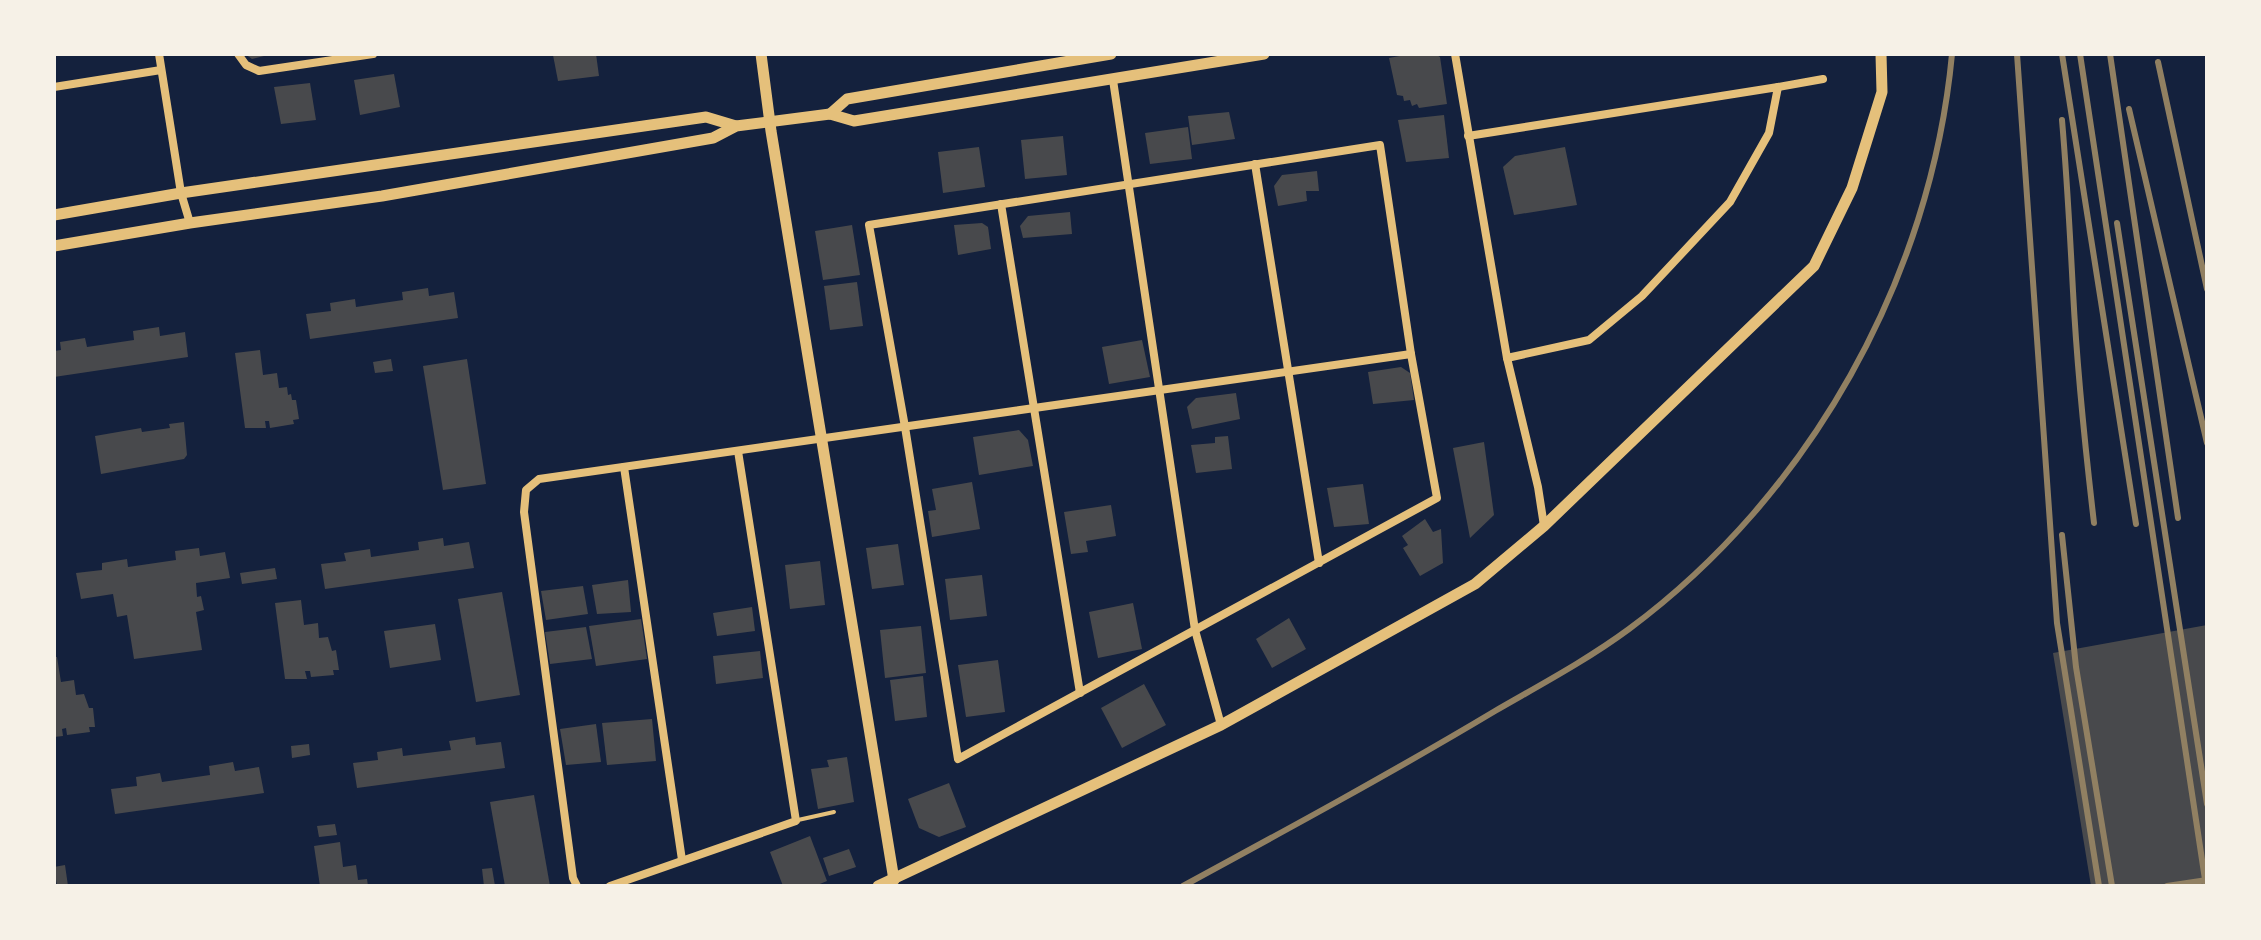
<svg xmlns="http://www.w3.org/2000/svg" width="2261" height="940" font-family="Helvetica,sans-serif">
<rect width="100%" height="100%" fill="#14213d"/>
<!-- building -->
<g fill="#48494c">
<path d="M245,54H268V55L252,59Z"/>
<path d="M558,54H596L599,76L558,81L553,55Z"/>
<path d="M1410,54H1435L1440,57L1447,104L1419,108L1417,104L1412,106L1410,100L1404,101L1403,96L1397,95L1389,58Z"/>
<path d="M394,74L400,107L360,115L354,80Z"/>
<path d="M310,83L316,120L281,124L274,87Z"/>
<path d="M1229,112L1235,139L1192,145L1188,116Z"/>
<path d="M1444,115L1449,158L1406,162L1398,120Z"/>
<path d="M1188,127L1192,159L1150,164L1145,133Z"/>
<path d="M1063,136L1067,175L1025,179L1021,140Z"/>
<path d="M979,147L985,187L943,193L938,152Z"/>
<path d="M1565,147L1577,205L1514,215L1503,167L1515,156Z"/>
<path d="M1317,171L1319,191H1306L1307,201L1278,206L1274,186L1282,175Z"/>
<path d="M1070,212L1072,234L1023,238L1020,226L1028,216Z"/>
<path d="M982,223L988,227L991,249L958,255L954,225Z"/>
<path d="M852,225L860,275L823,280L815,231Z"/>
<path d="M857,282L863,326L830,330L824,286Z"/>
<path d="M428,288L429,296L454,292L458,318L310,339L306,314L331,311L330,303L355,299L356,307L403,300L402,292Z"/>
<path d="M159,327L160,336L185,332L188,357L54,377V351L61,350L60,342L85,338L87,347L134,340L133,331Z"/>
<path d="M1142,340L1150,377L1109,384L1102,347Z"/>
<path d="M260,350L263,375L277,373L279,388L287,387L288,395L291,394L292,400H296L299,419L293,420L294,424L270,428L269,421H265L266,428H245L235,353Z"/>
<path d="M391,359L393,371L375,373L373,362Z"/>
<path d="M467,359L486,484L443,490L423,366Z"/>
<path d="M1401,367L1410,373L1414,400L1373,404L1368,372Z"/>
<path d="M1236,393L1240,419L1192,429L1187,407L1196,398Z"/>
<path d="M184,422L187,455L184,459L101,474L95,436L141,428L142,432L170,428L169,424Z"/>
<path d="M1019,430L1028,440L1033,466L979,475L973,437Z"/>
<path d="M1228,436L1232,469L1196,473L1191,445L1215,443V437Z"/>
<path d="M1484,442L1494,515L1470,538L1453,448Z"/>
<path d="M972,482L980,529L932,537L928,511L936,510L932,489Z"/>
<path d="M1363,484L1369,524L1334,527L1327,488Z"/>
<path d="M1111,505L1116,536L1086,541L1088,552L1071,554L1064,512Z"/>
<path d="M1425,519L1433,532L1441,529L1443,563L1420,576L1403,548L1408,545L1402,536Z"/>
<path d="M443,538L444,546L469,542L474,568L325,589L321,564L346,561L344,553L370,549L371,557L419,550L418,542Z"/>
<path d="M898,544L904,585L872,589L866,548Z"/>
<path d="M199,548L200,556L225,552L230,578L196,583L197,597L201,596L204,610L196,612L202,650L134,659L127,615L117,617L113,594L81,599L76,573L102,570V563L127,559L128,567L176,560L175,551Z"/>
<path d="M820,561L825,605L790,609L785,565Z"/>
<path d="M275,568L277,579L242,584L240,573Z"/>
<path d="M982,575L987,616L950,620L945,579Z"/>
<path d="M628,580L631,612L597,614L592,585Z"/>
<path d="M583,586L588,614L546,620L541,591Z"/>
<path d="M502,592L520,695L476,702L458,599Z"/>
<path d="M301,600L304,625L318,623L319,638L328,637L332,651L336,650L339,670H333L334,675L311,677L310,671H305L307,679H285L275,603Z"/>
<path d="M1133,603L1142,649L1098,658L1089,612Z"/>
<path d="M752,607L755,631L717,636L713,613Z"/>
<path d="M1289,618L1306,649L1272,668L1256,639Z"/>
<path d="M641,619L647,659L596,666L589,626Z"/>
<path d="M435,624L441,660L390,668L384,631Z"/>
<path d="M2207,625V886H2091L2053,653Z"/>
<path d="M921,626L926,673L885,678L880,630Z"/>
<path d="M586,627L592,659L550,664L545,632Z"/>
<path d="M760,651L763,678L716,684L713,656Z"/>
<path d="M54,657H57L61,682L74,680L76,695L84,694L89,708H93L95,727H89L90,732L67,735L66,728L62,729L63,736L54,737Z"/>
<path d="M998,660L1005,712L966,717L958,665Z"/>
<path d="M923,676L927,717L895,721L890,680Z"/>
<path d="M1144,684L1166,725L1122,748L1101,708Z"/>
<path d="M652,719L656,761L607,765L602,723Z"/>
<path d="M596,724L601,762L566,765L560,729Z"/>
<path d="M475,737L476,745L501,742L505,768L357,788L353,763L378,760L377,752L402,748L403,756L451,750L449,741Z"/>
<path d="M309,744L310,755L292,758L291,746Z"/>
<path d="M847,757L854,802L818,809L811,769L829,767L827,760Z"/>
<path d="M233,762L235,771L259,767L264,793L115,814L111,789L137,786L136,777L160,773L162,782L210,775L209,766Z"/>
<path d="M949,783L966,827L939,837L919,828L908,799Z"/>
<path d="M534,795L550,886H505L490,802Z"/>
<path d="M335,824L337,835L319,837L317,826Z"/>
<path d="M810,836L827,881L815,886H783L770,852Z"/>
<path d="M340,842L343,867L356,865L358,880L367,879L368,886H320L314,846Z"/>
<path d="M849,849L856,867L829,876L823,858Z"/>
<path d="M65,865L68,886H57L54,867Z"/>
<path d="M492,868L495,886H484L482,869Z"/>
</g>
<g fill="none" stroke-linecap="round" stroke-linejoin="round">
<!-- service -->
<path stroke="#e5c07b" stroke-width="4" d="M798,820L834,812"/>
<!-- minor -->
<g stroke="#e5c07b" stroke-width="8">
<path d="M159,54L181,193L190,223"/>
<path d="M238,54L246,65L259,71L373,54"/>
<path d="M1455,54L1507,358L1538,487L1544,526"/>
<path d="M1113,80L1195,630L1221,725"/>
<path d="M54,87L161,70"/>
<path d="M1778,87L1823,79"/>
<path d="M1468,136L1778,87L1769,133L1730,202L1642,296L1589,340L1507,358"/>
<path d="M1380,145L1411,354L1437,498L958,759L905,427L869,225Z"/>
<path d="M1255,164L1319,563"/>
<path d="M1001,204L1080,693"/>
<path d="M624,467L682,860"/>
<path d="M577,886L573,878L524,512L526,490L539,479L1411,354"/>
<path d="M610,886L796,821L738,451"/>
</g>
<!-- tertiary -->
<g stroke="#e5c07b" stroke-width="11">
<path d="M761,54L771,131L894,880"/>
<path d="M830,114L847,99L1111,54"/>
<path d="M54,215L181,193L706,117L736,126"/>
<path d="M54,246L190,223L382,196L713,138L736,126L830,114L854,121L1264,54"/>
<path d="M878,886L1221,725L1475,584L1544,526L1814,266L1852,188L1882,92L1881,54"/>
</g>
<!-- rail -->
<g stroke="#918062" stroke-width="6">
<path d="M2017,54L2057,623L2099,886"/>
<path d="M2062,54L2136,524"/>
<path d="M2080,54L2206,886"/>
<path d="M2110,54L2178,518"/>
<path d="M2158,62L2207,289"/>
<path d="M2129,109L2207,443"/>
<path d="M2062,120C2067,178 2070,234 2073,291C2077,369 2085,446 2094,523"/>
<path d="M2117,223L2207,804"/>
<path d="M2062,535L2076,667L2112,886"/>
<path d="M1183,886C1288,829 1393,772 1495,711C1540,685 1587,660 1629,629C1810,495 1931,278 1952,54"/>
<path d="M2167,886L2207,880"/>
</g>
</g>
<!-- border -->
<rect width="2261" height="940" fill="none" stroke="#f6f1e7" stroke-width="112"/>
</svg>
